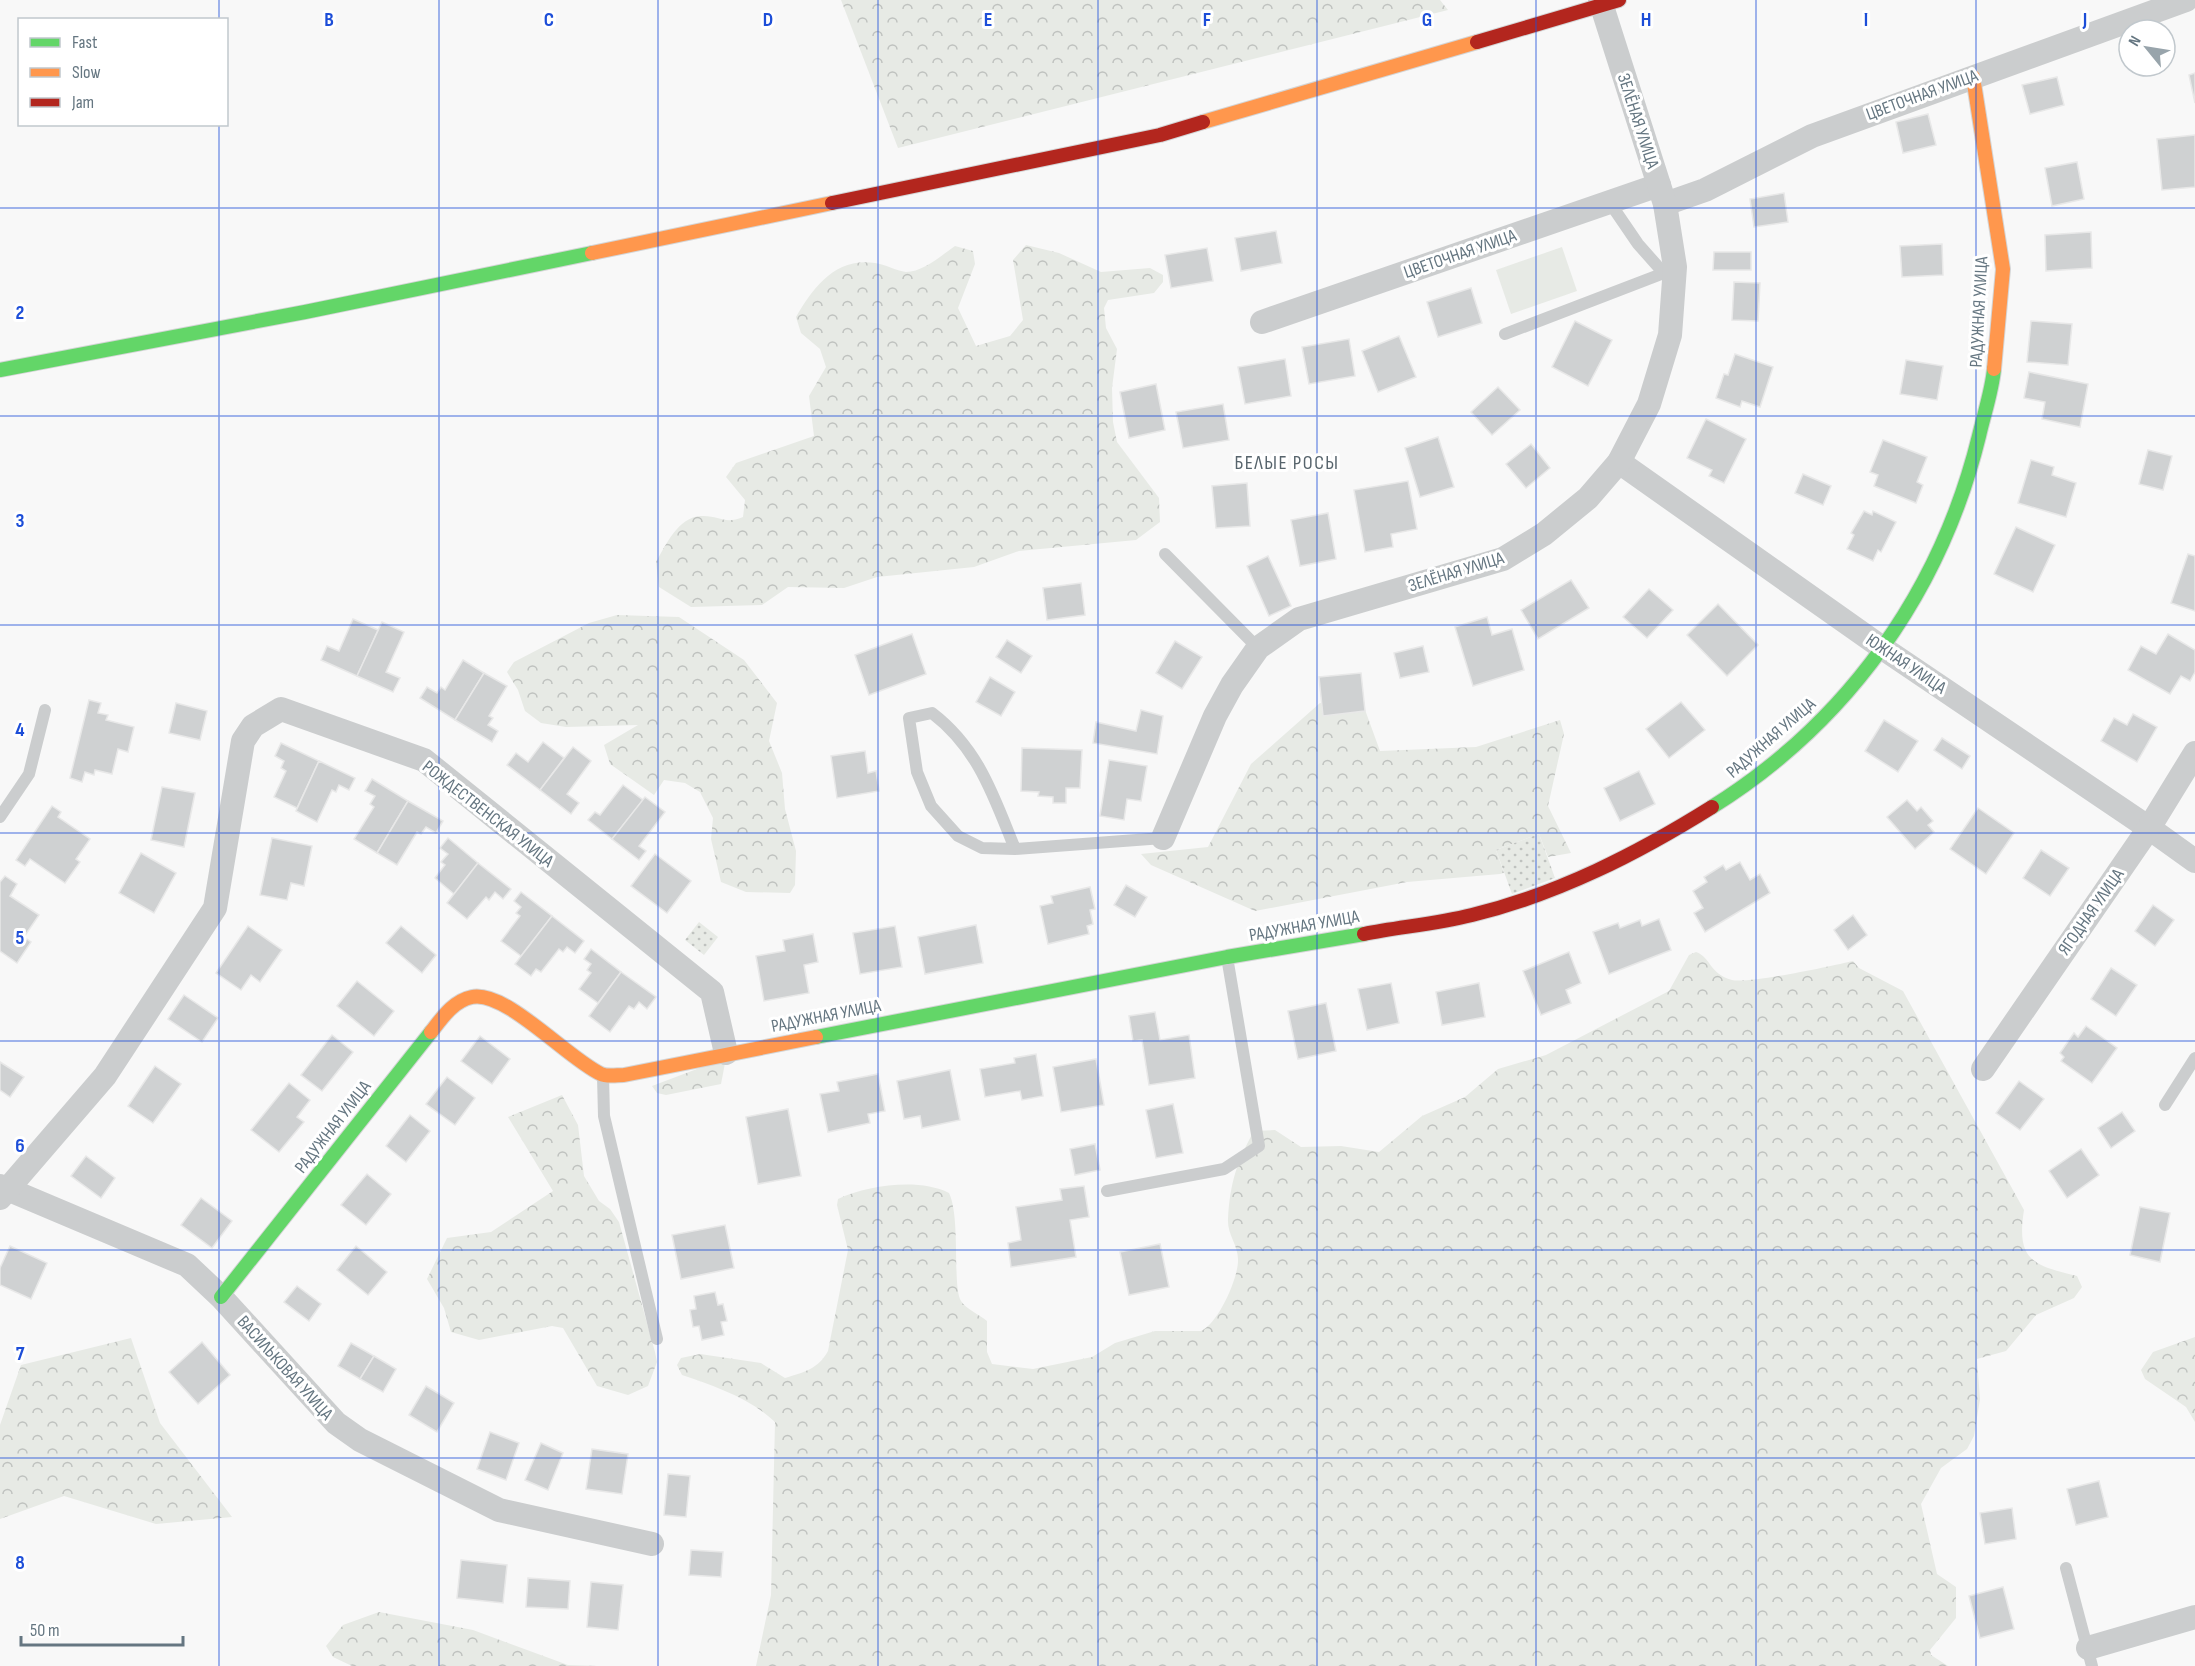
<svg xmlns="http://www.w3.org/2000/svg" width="2195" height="1666" font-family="'Sofia Sans Condensed',sans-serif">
<defs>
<pattern id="forest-crowns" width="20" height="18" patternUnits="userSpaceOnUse" patternTransform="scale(1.5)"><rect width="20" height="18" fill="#e7eae5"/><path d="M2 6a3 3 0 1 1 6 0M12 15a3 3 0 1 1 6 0" fill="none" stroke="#bfc2bf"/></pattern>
<pattern id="park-dots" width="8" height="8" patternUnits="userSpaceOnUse" patternTransform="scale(1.5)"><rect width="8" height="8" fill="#e7eae5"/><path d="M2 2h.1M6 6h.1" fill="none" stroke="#bfc2bf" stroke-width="1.8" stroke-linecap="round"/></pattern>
</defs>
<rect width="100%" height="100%" fill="#f8f8f8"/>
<!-- forest -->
<g fill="url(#forest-crowns)">
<path d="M841,0H1440L1448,10L898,148Z"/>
<path d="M1026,245L1059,253L1101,272L1150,268L1163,275V282L1154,293L1108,300L1104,308L1106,328L1117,349L1112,388L1113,422L1117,442L1159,498L1160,522L1136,540L1019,551L974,567L877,577L844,588L788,587L762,605L691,607L659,587L656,562C666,545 678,517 701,516C719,515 724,525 743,517L745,500L726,477L736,463L814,436L809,396L826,367L820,349L801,333L796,317C813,288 835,257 875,263C885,264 896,271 906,272C923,272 942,255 955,246L973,251L975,264L958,308L976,346L1010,336L1023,320L1013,260Z"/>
<path d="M617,615L679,617L744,660L777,703L769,741L782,773L785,809L796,851L795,885L790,893L746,892L721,882L711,839L713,818L700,792L685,783L664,780L654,795L610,764L604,745L638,725L566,727L541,723L525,711L518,690L507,672L514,662L589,623Z"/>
<path d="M1320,703L1364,707L1380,751L1476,747L1560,720L1564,734L1548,806L1571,853L1548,857L1539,834L1496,850L1504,873L1500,874L1407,882L1255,911L1151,865L1141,854L1208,847L1251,764Z"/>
<path d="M1696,952C1711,957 1709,974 1732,980C1748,984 1832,966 1853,961L1859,968L1903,991L2024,1210C2016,1261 2033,1265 2077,1276L2082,1287L2074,1298L2036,1315L2006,1351L1977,1359L1980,1399L1974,1436L1967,1449L1941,1468L1921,1504L1937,1574L1956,1587V1618L1930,1650L1931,1655L1948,1666H756L771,1595L775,1422C750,1398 714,1386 682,1375L677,1365L681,1358L700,1354L761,1363L785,1378C805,1372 818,1369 828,1351L848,1250L837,1205L838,1199C869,1185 919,1178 949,1193C961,1218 952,1287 961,1301C966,1309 980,1315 987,1321V1352L992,1364L1033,1369L1092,1357L1115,1343L1155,1331H1201C1218,1324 1239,1277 1238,1259C1238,1245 1227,1234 1228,1219C1230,1183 1237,1161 1254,1131L1275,1130L1301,1147L1341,1146L1379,1152L1422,1116L1465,1097L1498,1069L1546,1055L1669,991L1689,955Z"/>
<path d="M726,1058L721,1084L666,1095L657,1093L652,1086Z"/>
<path d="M562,1095L578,1125L584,1176L599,1201L610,1209L619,1222L655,1352L657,1362L648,1386L628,1395L597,1386L563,1328L552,1326L479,1340L451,1332L444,1308L427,1279L447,1238L491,1232L553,1191L508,1117Z"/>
<path d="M2195,1337V1422L2186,1407L2145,1379L2141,1370L2153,1352Z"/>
<path d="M131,1338L160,1423L232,1517L156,1524L64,1496L0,1519V1425L21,1365Z"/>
<path d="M379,1612L473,1630L568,1665L597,1666H352L333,1657L326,1646L343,1625Z"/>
</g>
<!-- park -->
<g fill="url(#park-dots)">
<path d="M1539,834L1555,878L1512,894L1496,850Z"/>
<path d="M699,922L718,937L704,955L685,940Z"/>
</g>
<!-- pitch -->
<path fill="#e7eae5" d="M1562,247L1577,291L1511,314L1496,270Z"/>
<!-- building -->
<g fill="#cfd1d2" stroke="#e8e8e8" stroke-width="1.5">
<path d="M2195,73V103L2189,75Z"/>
<path d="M2057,77L2064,105L2030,114L2022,85Z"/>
<path d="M1928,114L1936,145L1903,153L1896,122Z"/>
<path d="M2195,135V187L2162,190L2157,139Z"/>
<path d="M2077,162L2084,199L2052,206L2045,168Z"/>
<path d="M1784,193L1788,222L1754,227L1750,199Z"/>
<path d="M1276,231L1282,263L1241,271L1235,238Z"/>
<path d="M2091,232L2092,268L2046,271L2045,235Z"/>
<path d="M1942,244L1943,275L1902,277L1900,246Z"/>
<path d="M1207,248L1213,281L1171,288L1165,255Z"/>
<path d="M1714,252H1751V270H1713Z"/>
<path d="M1734,282L1760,283L1758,321L1732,320Z"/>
<path d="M1471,288L1482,323L1438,337L1427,302Z"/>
<path d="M1575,321L1612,340L1588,386L1552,367Z"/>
<path d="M2031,321L2072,324L2068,365L2027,362Z"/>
<path d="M1399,336L1416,377L1378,392L1362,351Z"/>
<path d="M1349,339L1355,376L1309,384L1302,347Z"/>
<path d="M1735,354L1773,367L1760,407L1742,401L1740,407L1716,398L1724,374L1728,375Z"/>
<path d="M1285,359L1291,396L1245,404L1238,367Z"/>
<path d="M1906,360L1943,366L1937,400L1900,394Z"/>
<path d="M2029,372L2088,384L2080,427L2042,419L2045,402L2024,398Z"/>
<path d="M1156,384L1165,430L1129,438L1120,392Z"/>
<path d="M1498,387L1520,410L1492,435L1471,412Z"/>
<path d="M1223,404L1229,440L1183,448L1176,412Z"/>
<path d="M1706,419L1746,439L1724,483L1709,476L1712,470L1687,458Z"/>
<path d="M1438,437L1454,487L1420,497L1405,448Z"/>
<path d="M1883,440L1927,457L1917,482L1923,485L1916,503L1874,486L1878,475L1870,472Z"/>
<path d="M1531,444L1550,468L1526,488L1506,464Z"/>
<path d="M2148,450L2172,456L2163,490L2139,484Z"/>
<path d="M2031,460L2054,467L2052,475L2076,483L2066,517L2018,503Z"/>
<path d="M1803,474L1831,486L1823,505L1795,493Z"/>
<path d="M1408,481L1417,529L1391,534L1393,547L1365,552L1354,490Z"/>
<path d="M1247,483L1250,526L1216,528L1212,486Z"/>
<path d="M1864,511L1872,515L1873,511L1896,522L1881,552L1878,550L1873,561L1847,549L1854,535L1851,533Z"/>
<path d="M1328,513L1336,559L1300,566L1291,520Z"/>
<path d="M2016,527L2055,545L2033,592L1994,574Z"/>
<path d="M2188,554L2195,556V611L2171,603Z"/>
<path d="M1268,556L1291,606L1269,616L1247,566Z"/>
<path d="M1571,580L1589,608L1538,639L1521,610Z"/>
<path d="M1081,583L1085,615L1047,620L1043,588Z"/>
<path d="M1649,589L1673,610L1647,638L1623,617Z"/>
<path d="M1718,604L1758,645L1727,676L1687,635Z"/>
<path d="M1487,617L1492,635L1512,629L1524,670L1473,686L1455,627Z"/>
<path d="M353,619L378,630L357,676L321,660L327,646L339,651Z"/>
<path d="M382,622L404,632L386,672L400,678L393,692L357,676Z"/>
<path d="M912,634L926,674L869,695L855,655Z"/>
<path d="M2168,634L2195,650V672L2190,681L2181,676L2170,694L2128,670L2141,646L2156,654Z"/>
<path d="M1007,640L1032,656L1021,673L996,657Z"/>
<path d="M1175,641L1202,657L1182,689L1156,673Z"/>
<path d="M1423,646L1429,672L1400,678L1394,653Z"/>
<path d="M463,660L484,673L455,720L420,698L427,687L437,693L441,687L445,690Z"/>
<path d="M484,673L507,686L489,716L493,718L488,725L498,731L492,742L455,720Z"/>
<path d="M1361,673L1365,711L1323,716L1319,677Z"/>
<path d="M990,677L1015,692L1001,716L976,702Z"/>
<path d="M89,700L101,703L98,713L108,715L106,720L134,727L128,752L118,749L112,774L95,770L94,775L85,772L82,782L70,778Z"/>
<path d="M1681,702L1705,730L1669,758L1646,729Z"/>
<path d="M176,703L207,711L200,740L169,733Z"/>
<path d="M1141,710L1163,716L1157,754L1093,743L1096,722L1136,731Z"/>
<path d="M2133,714L2157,727L2137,762L2101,741L2114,718L2127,725Z"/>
<path d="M1884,720L1918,741L1898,772L1865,751Z"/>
<path d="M1942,738L1970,756L1962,769L1934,750Z"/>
<path d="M543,742L564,758L540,790L507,765L516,753L528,762Z"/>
<path d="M281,743L319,761L297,808L274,797L286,771L281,768L284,761L275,756Z"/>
<path d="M573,747L591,761L567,794L579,803L571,814L540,790Z"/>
<path d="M1022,748L1082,750L1080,788H1066V803H1053V797L1038,796L1039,792L1021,791Z"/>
<path d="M865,751L868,773L876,771L879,791L837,798L831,756Z"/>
<path d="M1109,760L1147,766L1141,801L1127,799L1124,820L1100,816Z"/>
<path d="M319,761L355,778L349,790L339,785L336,792L332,790L317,822L296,811Z"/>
<path d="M1639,771L1655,804L1620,821L1604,788Z"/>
<path d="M372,779L408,801L377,853L354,839L374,807L370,804L375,796L365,791Z"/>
<path d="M623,785L643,800L612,839L588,820L595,812L600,815Z"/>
<path d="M162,787L195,793L184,847L151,840Z"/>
<path d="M645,797L665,812L639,846L646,851L639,860L612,839Z"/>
<path d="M1907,800L1917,811L1921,807L1933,821L1928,825L1934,832L1915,849L1887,817Z"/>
<path d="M408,801L443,821L436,833L426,827L421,834L417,832L397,865L377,853Z"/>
<path d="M52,806L61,812L58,817L90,839L76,859L80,862L65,883L30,859L25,866L16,860Z"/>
<path d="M1978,808L2014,833L1986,874L1950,849Z"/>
<path d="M272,838L312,846L304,886L291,883L287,900L260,895Z"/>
<path d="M448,838L478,863L454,894L435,878L445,865L441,862L448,854L440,848Z"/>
<path d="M2041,850L2069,868L2050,896L2023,878Z"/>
<path d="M141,853L176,873L154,913L119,893Z"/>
<path d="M655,854L691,881L667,913L631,886Z"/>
<path d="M1740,862L1750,880L1760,874L1770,893L1705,932L1694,913L1703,908L1693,891L1707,882L1704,877L1723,865L1726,870Z"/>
<path d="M478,863L511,889L503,899L495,892L489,900L486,897L467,919L447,903Z"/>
<path d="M5,876L17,884L10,896L39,915L24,937L31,942L17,963L0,951V882Z"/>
<path d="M1126,885L1147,897L1135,917L1114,905Z"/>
<path d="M1090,887L1095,909L1090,910L1093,924L1087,926L1089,934L1048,944L1040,906L1053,903L1051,896Z"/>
<path d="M521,892L552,916L521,956L501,941L520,916L516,913L521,907L514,901Z"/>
<path d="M2153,905L2174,920L2155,946L2135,931Z"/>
<path d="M1853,915L1867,935L1848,950L1834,930Z"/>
<path d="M552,916L584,941L575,953L567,947L563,952L559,949L541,972L536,969L531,976L515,964Z"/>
<path d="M1659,919L1671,950L1609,974L1593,932L1618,923L1620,928L1640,920L1642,926Z"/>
<path d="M976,925L983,963L925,974L918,937Z"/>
<path d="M248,926L282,950L260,982L251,975L241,990L216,973Z"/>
<path d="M401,926L436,955L422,973L386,943Z"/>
<path d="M895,926L902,967L860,974L853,933Z"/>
<path d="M813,934L818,962L804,965L809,993L764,1001L756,956L785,951L783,940Z"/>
<path d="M591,949L621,972L598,1003L579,989L591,973L587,970L591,964L584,959Z"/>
<path d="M1569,952L1581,983L1566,990L1571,1003L1541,1015L1523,971Z"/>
<path d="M2111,968L2137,985L2116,1016L2091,999Z"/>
<path d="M621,972L656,997L647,1009L639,1002L634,1009L629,1006L610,1032L589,1016Z"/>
<path d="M357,981L394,1011L374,1036L337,1006Z"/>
<path d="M1391,983L1399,1023L1367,1030L1358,989Z"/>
<path d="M1479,983L1485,1017L1442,1025L1436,992Z"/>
<path d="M184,995L218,1018L202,1042L168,1019Z"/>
<path d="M1326,1003L1336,1051L1298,1059L1288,1011Z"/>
<path d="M1155,1012L1160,1040L1189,1035L1195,1078L1149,1085L1142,1040L1133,1041L1129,1016Z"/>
<path d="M2086,1026L2117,1048L2092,1083L2061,1061L2064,1057L2060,1053L2074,1033L2078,1037Z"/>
<path d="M332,1035L353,1052L322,1091L301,1075Z"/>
<path d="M480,1036L510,1059L492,1084L461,1061Z"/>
<path d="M1036,1054L1043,1096L1022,1100L1020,1091L985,1097L980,1069L1015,1063L1014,1058Z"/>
<path d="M1096,1059L1104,1105L1061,1112L1053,1067Z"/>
<path d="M0,1062L24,1077L10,1097L0,1090Z"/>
<path d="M155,1066L181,1084L153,1123L128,1106Z"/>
<path d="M950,1070L960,1120L922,1128L920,1116L904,1119L897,1081Z"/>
<path d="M878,1074L885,1111L868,1114L870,1123L828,1132L820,1094L839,1091L837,1082Z"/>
<path d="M447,1077L475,1098L455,1125L426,1104Z"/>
<path d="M2019,1081L2044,1099L2020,1130L1996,1113Z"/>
<path d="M289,1083L310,1100L297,1117L304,1122L279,1152L251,1130Z"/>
<path d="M1173,1104L1183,1153L1156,1158L1146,1110Z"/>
<path d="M788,1109L801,1176L758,1184L746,1117Z"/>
<path d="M2122,1112L2135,1131L2111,1148L2098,1128Z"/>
<path d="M410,1115L430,1131L406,1162L386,1146Z"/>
<path d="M1095,1144L1100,1170L1075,1175L1070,1149Z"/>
<path d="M2081,1149L2099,1175L2067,1198L2049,1171Z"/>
<path d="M86,1156L115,1178L101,1198L71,1176Z"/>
<path d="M367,1174L391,1194L366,1225L341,1205Z"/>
<path d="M1084,1186L1089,1217L1070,1220L1076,1257L1011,1267L1008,1243L1021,1240L1016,1207L1062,1200L1060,1189Z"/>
<path d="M201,1198L232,1221L212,1248L181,1225Z"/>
<path d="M2140,1207L2170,1213L2160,1262L2130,1255Z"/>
<path d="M725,1225L734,1268L681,1279L672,1235Z"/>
<path d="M1160,1244L1169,1287L1129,1295L1120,1252Z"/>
<path d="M10,1246L47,1263L31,1299L0,1285V1268Z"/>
<path d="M356,1246L387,1272L368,1295L337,1270Z"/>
<path d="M297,1286L321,1304L309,1321L284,1302Z"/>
<path d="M715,1292L718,1305L723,1304L727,1321L721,1322L724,1335L702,1340L699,1326L693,1327L690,1310L696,1309L694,1296Z"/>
<path d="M202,1342L230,1375L198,1404L169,1372Z"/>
<path d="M351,1343L374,1356L360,1379L338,1366Z"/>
<path d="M374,1356L396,1369L383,1392L360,1379Z"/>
<path d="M426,1386L454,1403L437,1432L409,1415Z"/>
<path d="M490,1432L519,1443L506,1480L477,1469Z"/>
<path d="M541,1443L563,1453L548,1490L525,1480Z"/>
<path d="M592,1449L628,1454L622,1494L586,1489Z"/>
<path d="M668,1474L690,1476L686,1517L664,1515Z"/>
<path d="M2099,1481L2108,1517L2076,1525L2067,1489Z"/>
<path d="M2012,1508L2016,1539L1985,1544L1980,1513Z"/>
<path d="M691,1550L723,1552L721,1577L689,1575Z"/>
<path d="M461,1560L507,1565L503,1603L457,1598Z"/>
<path d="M528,1578L570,1581L568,1609L526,1607Z"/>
<path d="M591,1582L623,1585L618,1630L587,1627Z"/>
<path d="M2003,1587L2014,1629L1980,1638L1969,1596Z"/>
</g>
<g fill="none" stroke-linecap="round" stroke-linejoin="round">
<!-- fast casing -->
<g stroke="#d4d5d6" stroke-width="16">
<g id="fast">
<path d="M0,370L305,312L592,253"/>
<path d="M1712,807C1848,722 1941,591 1979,436C1984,414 1992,391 1994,369"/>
<path d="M816,1037L1227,957L1364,934"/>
<path d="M221,1297L431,1032"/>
</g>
</g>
<!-- slow casing -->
<g stroke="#d4d5d6" stroke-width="16">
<g id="slow">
<path d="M1973,77L2003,269L1994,369"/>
<path d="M1203,122L1477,42"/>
<path d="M592,253L832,203"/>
<path d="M431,1032C442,1018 453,1001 472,997C506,990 568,1059 601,1074C607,1077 617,1075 624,1075L816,1037"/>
</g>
</g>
<!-- jam casing -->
<g stroke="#d4d5d6" stroke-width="16">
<g id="jam">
<path d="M1477,42L1619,0"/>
<path d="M832,203L1160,135L1203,122"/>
<path d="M1364,934C1399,927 1436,924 1472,915C1558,894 1637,854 1712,807"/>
</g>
</g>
<!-- lane -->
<g stroke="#cbcdce" stroke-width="12">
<path d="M1610,203L1638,244L1669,279"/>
<path d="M1505,334L1664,273"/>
<path d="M1165,554L1258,648"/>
<path d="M0,817L29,774L45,710"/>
<path d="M1015,849L982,848L958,836L931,806L917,772L909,718L932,713C979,749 994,797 1015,849L1163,838"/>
<path d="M603,1076L604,1116L657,1339"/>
<path d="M2165,1105L2195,1058"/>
<path d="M1107,1191L1224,1169L1259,1146L1227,957"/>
<path d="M2066,1568L2092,1666"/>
</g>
<!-- street -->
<g stroke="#cbcdce" stroke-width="24">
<path d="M1665,204L1705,190L1812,136L2186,0"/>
<path d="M1262,322L1659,185"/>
<path d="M1619,462L1884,649L2149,828L2195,861"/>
<path d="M1163,838L1215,716L1232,685L1258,648L1299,619L1503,559L1544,534L1588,498L1619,462L1649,404L1670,335L1675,267L1665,204L1600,0"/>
<path d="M1983,1069L2149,828L2195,753"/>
<path d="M0,1186L187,1265L221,1297L336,1423L360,1440L499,1510L652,1544"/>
<path d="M0,1198L105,1076L215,908L243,741L253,726L281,709L424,760L712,992L726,1053"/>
<path d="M2088,1648L2195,1617"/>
</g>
<!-- fast -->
<use href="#fast" stroke="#63d668" stroke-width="14"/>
<!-- slow -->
<use href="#slow" stroke="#ff974d" stroke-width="14"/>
<!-- jam -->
<use href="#jam" stroke="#b3261e" stroke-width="14"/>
</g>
<!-- grid -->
<path fill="none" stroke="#1d4ed8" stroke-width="1.5" stroke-opacity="0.55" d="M219,0V20M439,0V1666M658,0V1666M878,0V1666M1098,0V1666M1317,0V1666M1536,0V1666M1756,0V1666M1976,0V1666M219,124V1666M0,208H2195M0,416H2195M0,625H2195M0,833H2195M0,1041H2195M0,1250H2195M0,1458H2195"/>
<g text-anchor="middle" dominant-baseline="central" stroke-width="6" stroke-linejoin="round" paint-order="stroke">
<!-- street labels -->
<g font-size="18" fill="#657681" stroke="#fff">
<text transform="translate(1922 95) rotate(-20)">ЦВЕТОЧНАЯ УЛИЦА</text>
<text transform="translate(1638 121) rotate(72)">ЗЕЛЁНАЯ УЛИЦА</text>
<text transform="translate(1460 254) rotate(-19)">ЦВЕТОЧНАЯ УЛИЦА</text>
<text transform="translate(1979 312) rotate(-87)">РАДУЖНАЯ УЛИЦА</text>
<text transform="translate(1456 572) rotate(-17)">ЗЕЛЁНАЯ УЛИЦА</text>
<text transform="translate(1906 664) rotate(34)">ЮЖНАЯ УЛИЦА</text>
<text transform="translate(1771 738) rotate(-41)">РАДУЖНАЯ УЛИЦА</text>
<text transform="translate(488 814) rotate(38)">РОЖДЕСТВЕНСКАЯ УЛИЦА</text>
<text transform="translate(2091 912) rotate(-55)">ЯГОДНАЯ УЛИЦА</text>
<text transform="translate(1304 926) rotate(-10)">РАДУЖНАЯ УЛИЦА</text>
<text transform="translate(826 1016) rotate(-11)">РАДУЖНАЯ УЛИЦА</text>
<text transform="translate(333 1127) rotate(-52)">РАДУЖНАЯ УЛИЦА</text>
<text transform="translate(285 1368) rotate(48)">ВАСИЛЬКОВАЯ УЛИЦА</text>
</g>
<!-- neighbourhood labels -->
<g font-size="20" letter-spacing="1.5" fill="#57646c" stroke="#fff">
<text x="1287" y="463">БЕЛЫЕ РОСЫ</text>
</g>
</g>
<g font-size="20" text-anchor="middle" font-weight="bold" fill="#1d4ed8" stroke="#fff" stroke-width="6" stroke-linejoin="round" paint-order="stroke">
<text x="329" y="26">B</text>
<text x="549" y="26">C</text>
<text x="768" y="26">D</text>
<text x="988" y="26">E</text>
<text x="1207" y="26">F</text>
<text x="1427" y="26">G</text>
<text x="1646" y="26">H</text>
<text x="1866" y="26">I</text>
<text x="2085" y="26">J</text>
<text x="20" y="319">2</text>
<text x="20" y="527">3</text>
<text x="20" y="736">4</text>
<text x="20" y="944">5</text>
<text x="20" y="1152">6</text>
<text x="20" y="1360">7</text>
<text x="20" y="1569">8</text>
</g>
<!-- legend -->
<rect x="18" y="18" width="210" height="108" fill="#ffffff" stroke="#c1c8cd" stroke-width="1.5"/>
<rect x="30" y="38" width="30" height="9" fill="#63d668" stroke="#c1c8cd" stroke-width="1.5"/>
<text x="72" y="48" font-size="18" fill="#657681">Fast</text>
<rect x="30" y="68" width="30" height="9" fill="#ff974d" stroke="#c1c8cd" stroke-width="1.5"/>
<text x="72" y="78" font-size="18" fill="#657681">Slow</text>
<rect x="30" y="98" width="30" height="9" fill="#b3261e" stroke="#c1c8cd" stroke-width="1.5"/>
<text x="72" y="108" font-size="18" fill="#657681">Jam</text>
<!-- north arrow -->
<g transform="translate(2147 48) rotate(300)"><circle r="28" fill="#ffffff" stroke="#c1c8cd" stroke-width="1.5"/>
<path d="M0-4.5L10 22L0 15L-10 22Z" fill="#98a4ab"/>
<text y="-9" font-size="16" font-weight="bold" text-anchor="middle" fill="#657681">N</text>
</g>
<!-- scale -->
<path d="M21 1636v9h162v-9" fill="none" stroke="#657681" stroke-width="3"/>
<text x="30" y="1636" font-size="18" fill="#657681" stroke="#ffffff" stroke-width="4.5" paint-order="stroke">50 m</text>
</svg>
